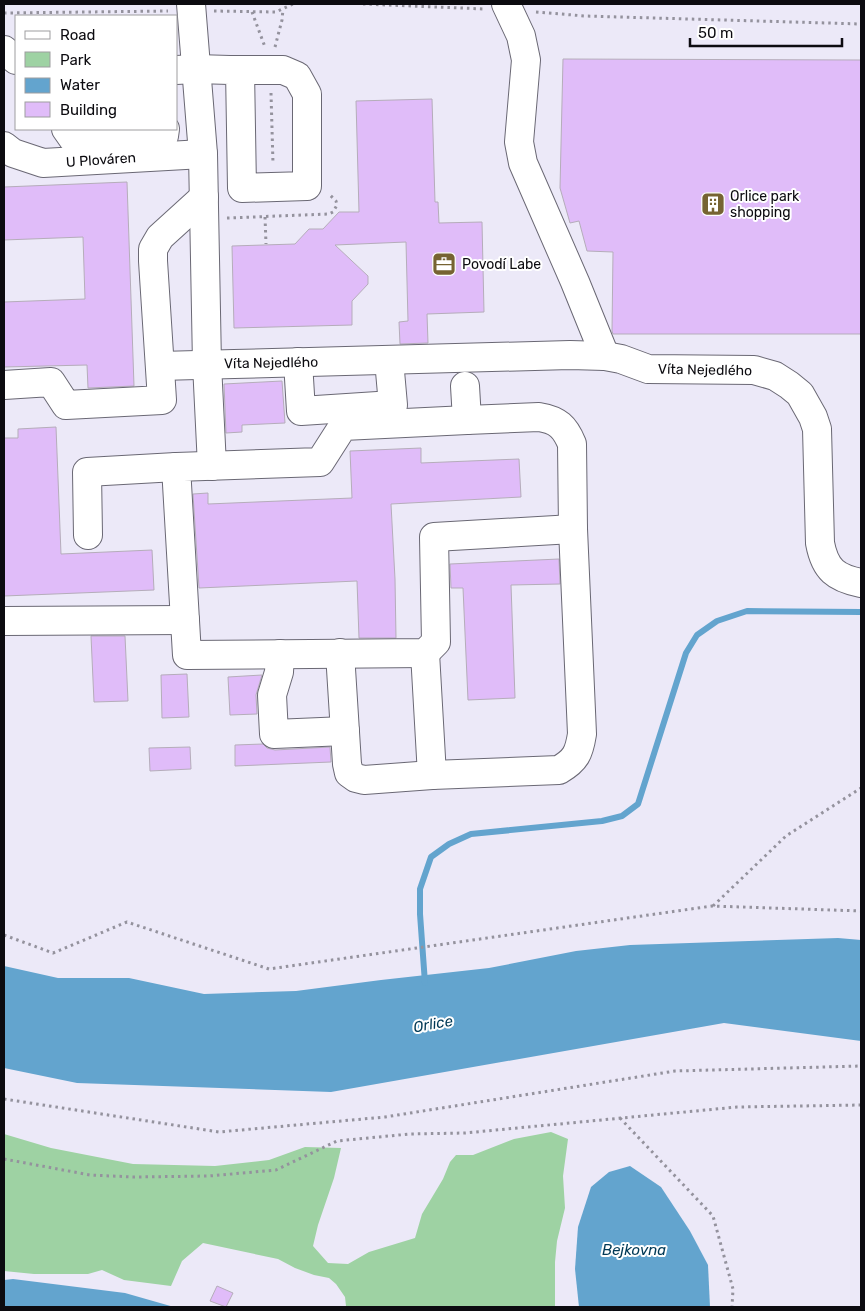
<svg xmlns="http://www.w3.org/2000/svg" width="865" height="1311" font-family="Rubik,sans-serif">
<rect width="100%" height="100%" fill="#ece9f8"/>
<!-- green -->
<path fill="#9ed2a3" d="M551,1132L568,1139L563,1176L565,1208L557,1241L555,1262V1307H347L346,1306L345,1297L336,1284L329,1278L314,1275L295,1268L278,1259L203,1243L182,1261L171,1286L124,1280L102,1270L88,1274H34L4,1271V1134L51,1148L133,1164L215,1166L269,1160L305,1147L341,1148L334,1178L318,1225L313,1246L328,1263L348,1264L369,1252L415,1238L422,1214L443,1179L450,1162L456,1155H473L514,1139Z"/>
<!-- water -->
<g fill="#63a4ce">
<path d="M838,938L861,940V1041L724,1023L331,1092L77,1083L4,1068V966L58,978H129L204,994L296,991L381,980L489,968L576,951L630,945Z"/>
<path d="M630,1166L661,1187L690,1231L708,1265L710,1307H579L575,1269L578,1227L591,1187L609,1172Z"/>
<path d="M13,1279L125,1293L174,1307H4V1280Z"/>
</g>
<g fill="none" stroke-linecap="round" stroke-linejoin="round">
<!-- stream -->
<path stroke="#63a4ce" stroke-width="6" d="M425,983L420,914V889L431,857L449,844L471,834L602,821L622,816L638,804L686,653L697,635L717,621L747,611L861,612"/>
</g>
<!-- building -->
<g fill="#e0bcf9" stroke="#b5adba">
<path d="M563,59L861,60V334H613L612,331L613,252L587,251L579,221L570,223L560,188Z"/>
<path d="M432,99L435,202H438L439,223L482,222L484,312L427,314L428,343L400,344L399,322L408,321L406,242L335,245L368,276V284L352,301V325L234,328L232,246L295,244L309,229H323L339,212H359L356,101Z"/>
<path d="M127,182L134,386L88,388L87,365L4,367V302L85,299L83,237L4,240V187Z"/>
<path d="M282,381L285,423L242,425V432L226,433L224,384Z"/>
<path d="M56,427L61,554L152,550L154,590L4,596V438H18V429Z"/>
<path d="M421,448V463L519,459L521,497L391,504L395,579L396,638H359L357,581L199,588L193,494L208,493V504L352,498L350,451Z"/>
<path d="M559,559L560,584L511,585L515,698L468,700L463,588H451L450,564Z"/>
<path d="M91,636H125L128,701L94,702Z"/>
<path d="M187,674L189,717L162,718L161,675Z"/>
<path d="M262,675L256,695L257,714L230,715L228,677Z"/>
<path d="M263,744L267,748L275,750L330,747L331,762L235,766V745Z"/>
<path d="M190,747L191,769L150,771L149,748Z"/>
<path d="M217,1286L233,1293L226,1307L210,1301Z"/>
</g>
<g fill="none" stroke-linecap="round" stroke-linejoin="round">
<!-- minor casing -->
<g stroke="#6a6874" stroke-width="30">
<g id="minor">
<path d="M191,4L203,154L207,364L212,466"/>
<path d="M506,4L521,36L526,60L519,142L523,163L575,282L605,356"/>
<path d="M4,50L16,60"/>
<path d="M176,70L196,69L230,70H283L297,76L307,94V186L242,188L240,70"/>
<path d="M66,129L73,139L81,143L155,142L164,136L165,129"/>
<path d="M4,146L13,153L43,163L203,154"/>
<path d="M298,362L301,411L393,405L389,360"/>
<path d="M160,366L234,364L570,355L605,356L621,359L648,369L754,370L775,376L789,385L800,394L813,417L817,429L820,543C825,570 836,578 861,583"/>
<path d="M4,385L51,382L66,405L162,400L153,261V249L160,237L204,197"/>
<path d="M465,386L467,420L343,426L320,462L176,467L187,655L425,653L436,642L434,537L573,529"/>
<path d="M88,535L87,472L176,467"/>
<path d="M4,621L185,620"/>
<path d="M340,653L347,764L349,773L356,778L364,780L432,775"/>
<path d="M425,653L432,775L559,770C576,760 579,753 582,734L573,529L572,444C565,427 558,420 539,417L467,420"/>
<path d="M280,654L279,672L272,695L274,734L345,731"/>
</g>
</g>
<!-- path -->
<g stroke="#94929d" stroke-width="3" stroke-dasharray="2.5 4" stroke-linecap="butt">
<path d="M363,4L485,9"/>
<path d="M214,11L276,12L293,4"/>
<path d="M252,12L265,47"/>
<path d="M536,12L585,16L861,24"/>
<path d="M4,13L168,11"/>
<path d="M275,47L282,20L283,9"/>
<path d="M271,93L273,164"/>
<path d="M265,217L266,244"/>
<path d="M227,218L329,214L333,212L337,205L336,201L329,194"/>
<path d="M713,906L786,836L861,788"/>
<path d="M4,935L53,953L127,922L269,969L712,906L861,911"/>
<path d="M4,1099L219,1132L385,1117L675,1071L861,1066"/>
<path d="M620,1118L713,1216L733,1289L732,1307"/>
<path d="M4,1159L90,1175L133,1177L209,1176L276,1170L337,1141L410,1134L465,1133L737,1107L861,1105"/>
</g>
<!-- minor -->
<use href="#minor" stroke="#fff" stroke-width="28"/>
</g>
<!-- icons -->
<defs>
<g id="building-square" transform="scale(1.25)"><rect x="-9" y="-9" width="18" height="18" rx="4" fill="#766332" stroke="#fff"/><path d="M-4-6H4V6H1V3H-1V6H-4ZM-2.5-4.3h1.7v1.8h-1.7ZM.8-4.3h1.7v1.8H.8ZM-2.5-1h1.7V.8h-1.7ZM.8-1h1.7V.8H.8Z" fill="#fff"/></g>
<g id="office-square" transform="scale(1.25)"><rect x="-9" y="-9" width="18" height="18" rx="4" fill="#766332" stroke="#fff"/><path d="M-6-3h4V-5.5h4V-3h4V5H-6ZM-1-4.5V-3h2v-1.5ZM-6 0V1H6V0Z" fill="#fff"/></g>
</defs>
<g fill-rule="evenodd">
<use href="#building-square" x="713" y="204"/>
<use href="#office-square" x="444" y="264"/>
</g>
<g text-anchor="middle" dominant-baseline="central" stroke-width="4" stroke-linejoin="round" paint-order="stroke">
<!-- street labels -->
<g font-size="14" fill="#0c0b10" stroke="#fff">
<text transform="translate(101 160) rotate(-4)">U Plováren</text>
<text transform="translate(271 363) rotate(-1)">Víta Nejedlého</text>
<text transform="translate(705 370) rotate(1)">Víta Nejedlého</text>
</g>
<!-- poi labels -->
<g font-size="14" fill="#0c0b10" stroke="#fff" text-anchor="start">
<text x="730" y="196">Orlice park<tspan x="730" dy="16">shopping</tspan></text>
<text x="462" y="264">Povodí Labe</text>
</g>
<!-- water labels -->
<g font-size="15" font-style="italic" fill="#013956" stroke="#fff">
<text transform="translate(433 1024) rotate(-10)">Orlice</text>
<text x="634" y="1250">Bejkovna</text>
</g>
</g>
<!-- border -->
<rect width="865" height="1311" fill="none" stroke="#0c0b10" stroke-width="10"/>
<!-- legend -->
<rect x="15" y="15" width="162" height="115" fill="#ffffff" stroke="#9e9d9f"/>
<rect x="25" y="31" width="25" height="8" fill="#ffffff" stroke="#9e9d9f"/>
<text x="60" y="40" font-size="15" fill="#0c0b10">Road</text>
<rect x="25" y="52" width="25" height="15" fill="#9ed2a3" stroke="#9e9d9f"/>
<text x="60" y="65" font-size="15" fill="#0c0b10">Park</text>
<rect x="25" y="78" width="25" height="15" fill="#63a4ce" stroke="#9e9d9f"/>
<text x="60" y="90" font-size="15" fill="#0c0b10">Water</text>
<rect x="25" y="102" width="25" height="15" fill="#e0bcf9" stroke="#9e9d9f"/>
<text x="60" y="115" font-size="15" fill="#0c0b10">Building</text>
<!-- scale -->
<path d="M690 38v8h152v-8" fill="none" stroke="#0c0b10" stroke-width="2.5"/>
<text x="698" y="38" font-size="15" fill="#0c0b10" stroke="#ffffff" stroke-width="4" paint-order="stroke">50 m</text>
</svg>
